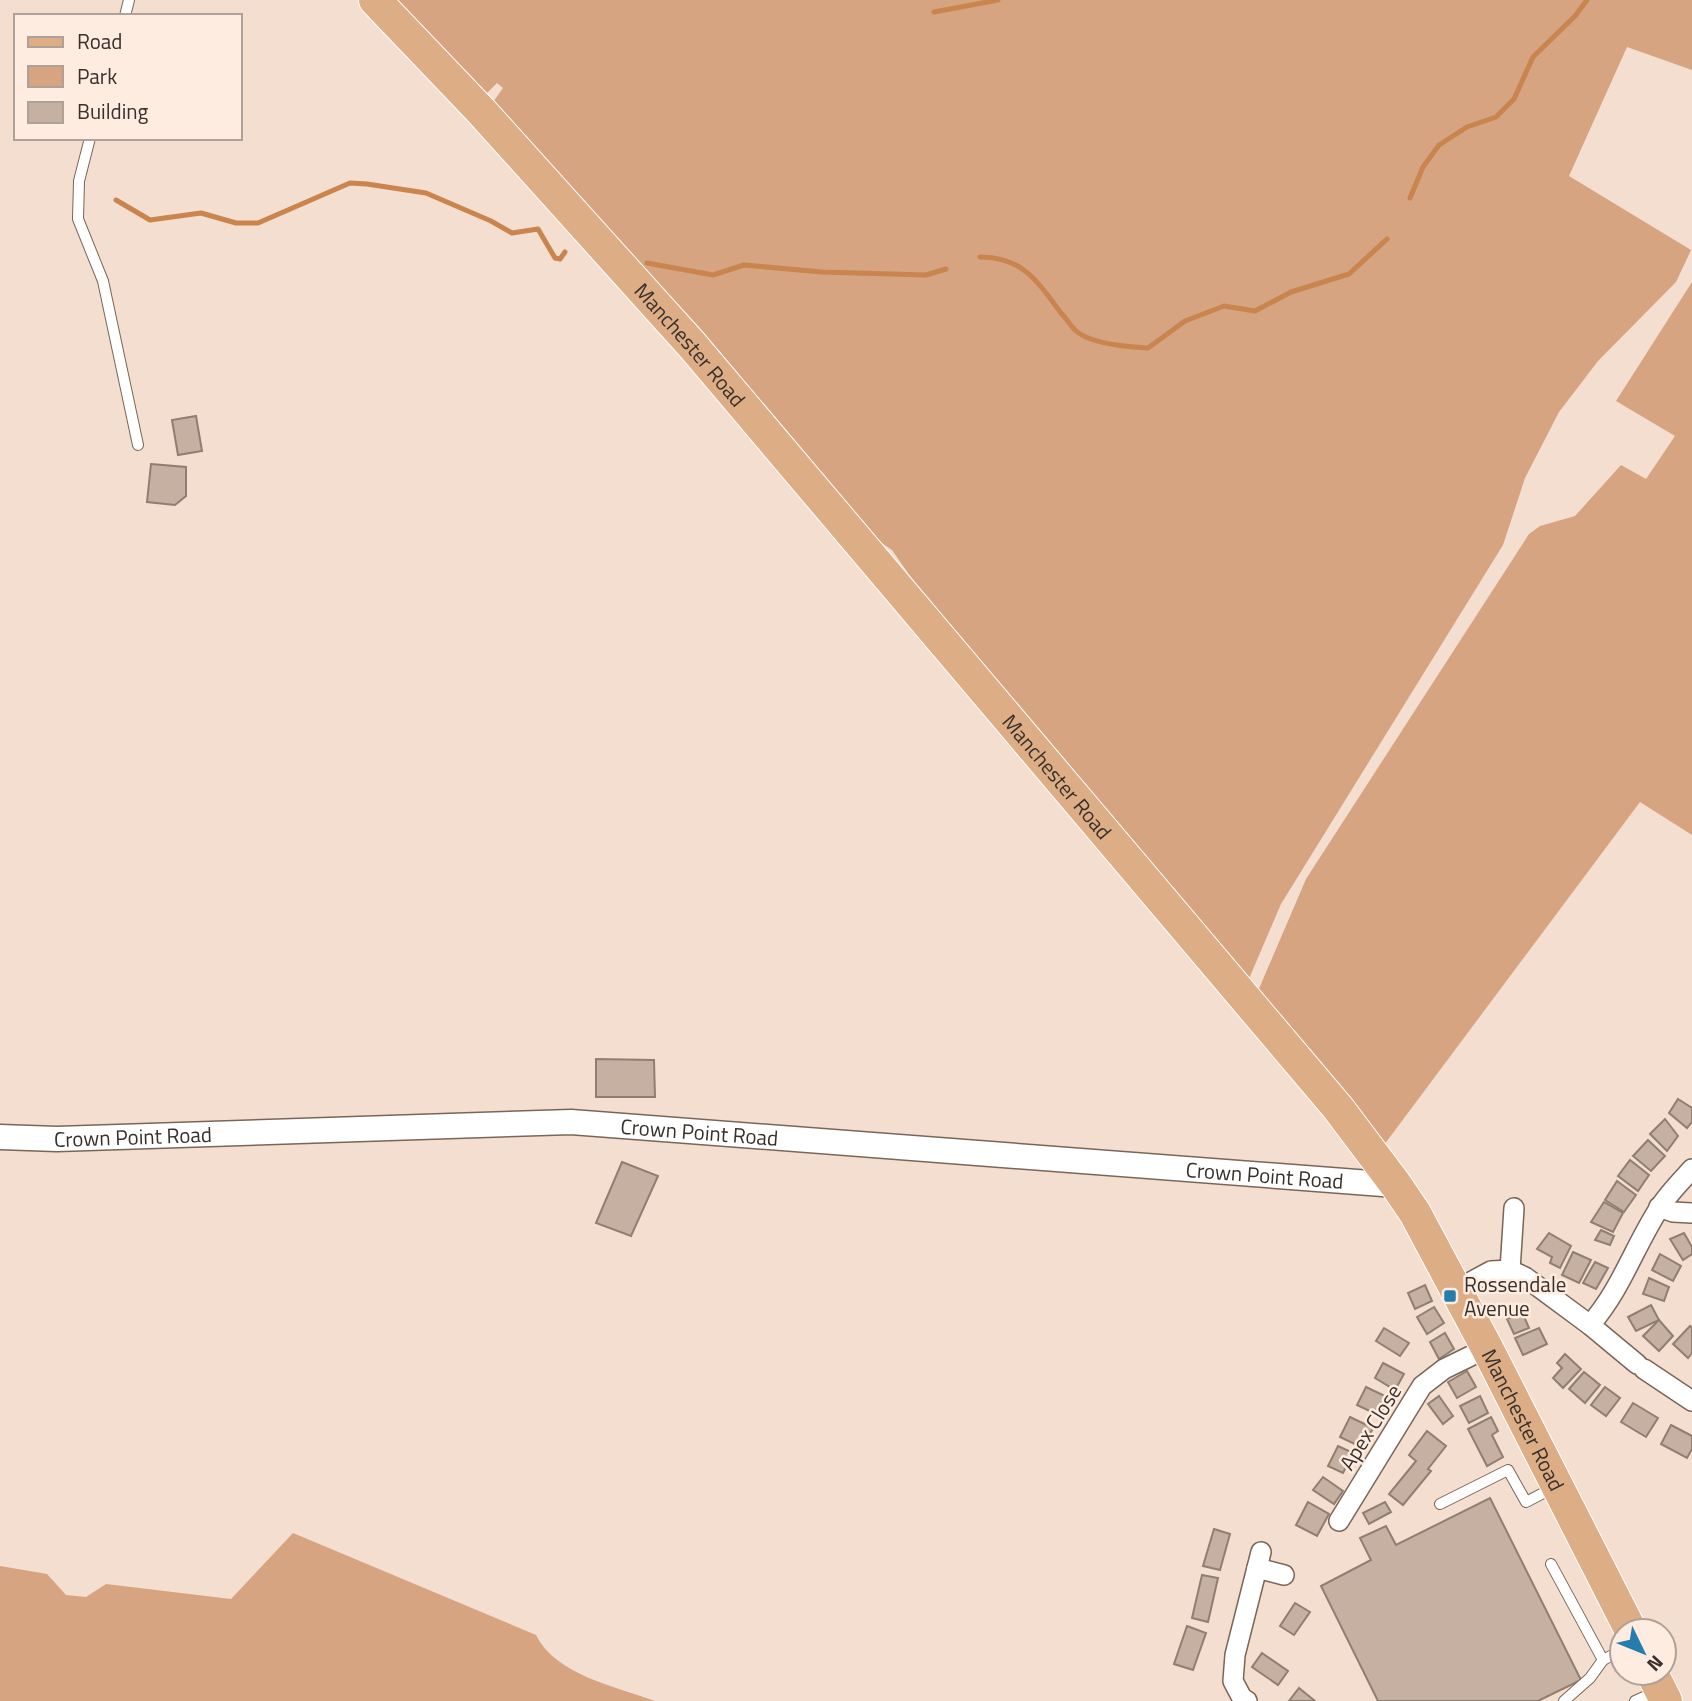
<svg xmlns="http://www.w3.org/2000/svg" width="1692" height="1701" font-family="'Titillium Web',sans-serif">
<rect width="100%" height="100%" fill="#f4decf"/>
<!-- green -->
<g fill="#d6a480">
<path d="M396,0H1692V70L1627,47L1569,176L1691,250L1676,282L1598,361L1559,412L1525,478L1503,545L1281,904L1248,981L910,576L892,550L877,540L699,327L491,105L503,88L497,83L486,94Z"/>
<path d="M1692,282V835L1640,802L1384,1145L1258,991L1306,879L1529,534L1540,526L1575,516L1621,465L1646,479L1675,436L1616,401Z"/>
<path d="M293,1533L536,1635C556,1675 614,1686 655,1701H0V1566L47,1574L66,1595L86,1597L106,1584L231,1599Z"/>
</g>
<g fill="none" stroke-linecap="round" stroke-linejoin="round">
<!-- stream -->
<g stroke="#ca844d" stroke-width="5">
<path d="M934,12L998,0"/>
<path d="M1410,198L1423,167L1439,145L1467,127L1496,117L1514,99L1533,57L1575,16L1587,0"/>
<path d="M116,200L150,220L201,213L236,223H258L350,183L367,184L426,193L491,221L512,233L538,229L555,258L560,259L565,252"/>
<path d="M980,257C1023,257 1037,281 1061,313C1066,318 1070,325 1075,330C1089,344 1129,347 1148,348L1185,321L1224,306L1255,311L1291,292L1349,274L1387,239"/>
<path d="M647,263L713,275L744,265L822,272L926,275L946,269"/>
</g>
</g>
<!-- building -->
<g fill="#c5b0a1" stroke="#927e70" stroke-width="2">
<path d="M196,416L202,451L178,455L172,420Z"/>
<path d="M151,464L186,467V496L175,505L147,502Z"/>
<path d="M596,1059L654,1060L655,1097H596Z"/>
<path d="M1678,1099L1692,1108V1122L1687,1128L1669,1113Z"/>
<path d="M1665,1119L1678,1136L1667,1151L1650,1134Z"/>
<path d="M1648,1140L1665,1156L1651,1171L1633,1156Z"/>
<path d="M1630,1160L1649,1175L1638,1191L1618,1176Z"/>
<path d="M622,1162L658,1176L631,1236L596,1223Z"/>
<path d="M1617,1181L1636,1195L1624,1212L1605,1200Z"/>
<path d="M1604,1202L1623,1213L1613,1232L1591,1222Z"/>
<path d="M1601,1230L1614,1236L1610,1245L1595,1240Z"/>
<path d="M1549,1233L1571,1246L1560,1268L1550,1263L1552,1257L1537,1249Z"/>
<path d="M1684,1233L1692,1247V1254L1683,1260L1670,1239Z"/>
<path d="M1573,1252L1591,1260L1579,1283L1562,1275Z"/>
<path d="M1660,1254L1681,1266L1673,1281L1652,1270Z"/>
<path d="M1595,1262L1608,1268L1596,1289L1583,1283Z"/>
<path d="M1649,1278L1669,1287L1664,1301L1643,1294Z"/>
<path d="M1425,1285L1432,1301L1415,1309L1408,1293Z"/>
<path d="M1651,1305L1659,1320L1636,1331L1628,1317Z"/>
<path d="M1434,1307L1444,1323L1427,1334L1417,1317Z"/>
<path d="M1522,1312L1529,1328L1514,1334L1507,1319Z"/>
<path d="M1659,1320L1673,1336L1659,1351L1643,1336Z"/>
<path d="M1690,1326L1692,1328V1353L1688,1358L1673,1344Z"/>
<path d="M1384,1328L1409,1343L1400,1356L1376,1341Z"/>
<path d="M1539,1328L1547,1344L1523,1355L1515,1338Z"/>
<path d="M1445,1333L1454,1349L1439,1359L1430,1342Z"/>
<path d="M1565,1354L1581,1369L1563,1388L1553,1378L1562,1368L1557,1363Z"/>
<path d="M1383,1363L1404,1374L1395,1390L1375,1378Z"/>
<path d="M1467,1371L1476,1387L1457,1398L1448,1382Z"/>
<path d="M1584,1372L1600,1385L1585,1403L1569,1389Z"/>
<path d="M1366,1387L1389,1398L1380,1416L1357,1405Z"/>
<path d="M1605,1387L1620,1398L1606,1416L1591,1405Z"/>
<path d="M1439,1396L1453,1416L1443,1424L1428,1404Z"/>
<path d="M1480,1396L1488,1413L1469,1423L1460,1406Z"/>
<path d="M1633,1403L1658,1418L1646,1437L1621,1422Z"/>
<path d="M1350,1417L1373,1428L1363,1448L1340,1437Z"/>
<path d="M1491,1417L1498,1431L1492,1435L1503,1457L1487,1466L1468,1429Z"/>
<path d="M1671,1425L1692,1436V1449L1687,1458L1661,1444Z"/>
<path d="M1427,1431L1446,1446L1428,1469L1431,1471L1403,1505L1389,1494L1416,1461L1409,1455Z"/>
<path d="M1338,1446L1353,1453L1343,1473L1328,1466Z"/>
<path d="M1323,1477L1343,1491L1334,1504L1313,1490Z"/>
<path d="M1490,1498L1581,1680L1538,1701H1378L1321,1586L1371,1560L1360,1538L1386,1526L1396,1545Z"/>
<path d="M1308,1502L1329,1514L1317,1536L1296,1525Z"/>
<path d="M1385,1502L1391,1512L1369,1524L1363,1513Z"/>
<path d="M1214,1529L1230,1534L1220,1570L1203,1566Z"/>
<path d="M1202,1575L1218,1578L1208,1622L1192,1618Z"/>
<path d="M1295,1603L1310,1612L1294,1635L1280,1626Z"/>
<path d="M1187,1626L1206,1633L1193,1670L1174,1664Z"/>
<path d="M1262,1653L1288,1671L1278,1685L1252,1667Z"/>
<path d="M1299,1688L1315,1701H1289Z"/>
</g>
<g fill="none" stroke-linecap="round" stroke-linejoin="round">
<!-- service casing -->
<g stroke="#796658" stroke-width="12">
<g id="service">
<path d="M125,16L129,0"/>
<path d="M90,138L79,181L78,219L103,281L138,445"/>
<path d="M1440,1504L1508,1470L1526,1502L1553,1488"/>
<path d="M1551,1564L1603,1660L1622,1650"/>
<path d="M1564,1701L1590,1678L1603,1660"/>
<path d="M1635,1701L1657,1691"/>
</g>
</g>
<!-- minor casing -->
<g stroke="#796658" stroke-width="22">
<g id="minor">
<path d="M1659,1207L1673,1212L1692,1213"/>
<path d="M1510,1270L1514,1208"/>
<path d="M1456,1290L1491,1271L1510,1270L1525,1277L1590,1325L1637,1364"/>
<path d="M1590,1325C1622,1288 1634,1247 1660,1207C1669,1193 1681,1181 1692,1169"/>
<path d="M1644,1369L1692,1401"/>
<path d="M1339,1521L1422,1386L1444,1369L1487,1348"/>
<path d="M1257,1568L1284,1575"/>
<path d="M1247,1701L1242,1698L1233,1681L1235,1655L1261,1552"/>
</g>
</g>
<!-- tertiary casing -->
<g stroke="#796658" stroke-width="27">
<g id="tertiary">
<path id="s1" d="M0,1137L57,1139L571,1122L1396,1185"/>
</g>
</g>
<!-- primary casing -->
<g stroke="#fff" stroke-width="34">
<g id="primary">
<path id="s2" d="M375,0L481,111L692,345L1338,1108L1396,1185L1415,1213L1487,1348L1631,1631"/>
<path d="M1652,1673L1666,1701"/>
</g>
</g>
<!-- service -->
<use href="#service" stroke="#fff" stroke-width="10"/>
<!-- minor -->
<use href="#minor" stroke="#fff" stroke-width="19"/>
<!-- tertiary -->
<use href="#tertiary" stroke="#fff" stroke-width="24"/>
<!-- primary -->
<use href="#primary" stroke="#ddad86" stroke-width="32"/>
</g>
<!-- markers -->
<rect fill="#257dac" stroke="#feece0" stroke-width="2.5" x="1443" y="1289" width="14" height="14" rx="3.5"/>
<g text-anchor="middle" dominant-baseline="central" stroke-width="5" stroke-linejoin="round" paint-order="stroke">
<!-- street labels -->
<g font-size="21" fill="#38302a" stroke="#feece0">
<text stroke="none"><textPath href="#s2" startOffset="467">Manchester Road</textPath></text>
<text stroke="none"><textPath href="#s2" startOffset="1034">Manchester Road</textPath></text>
<text stroke="none"><textPath href="#s1" startOffset="700">Crown Point Road</textPath></text>
<text stroke="none"><textPath href="#s1" startOffset="133">Crown Point Road</textPath></text>
<text stroke="none"><textPath href="#s1" startOffset="1267">Crown Point Road</textPath></text>
<text stroke="none"><textPath href="#s2" startOffset="1832">Manchester Road</textPath></text>
<text transform="translate(1370 1427) rotate(-58)">Apex Close</text>
</g>
<!-- poi labels -->
<g font-size="21" fill="#38302a" stroke="#feece0" text-anchor="start">
<text x="1464" y="1284">Rossendale<tspan x="1464" dy="24">Avenue</tspan></text>
</g>
</g>
<!-- legend -->
<rect x="14" y="14" width="228" height="126" fill="#feece0" stroke="#afa197" stroke-width="2"/>
<rect x="28" y="37" width="35" height="10" fill="#ddad86" stroke="#afa197" stroke-width="2"/>
<text x="77" y="49" font-size="21" fill="#38302a">Road</text>
<rect x="28" y="66" width="35" height="21" fill="#d6a480" stroke="#afa197" stroke-width="2"/>
<text x="77" y="84" font-size="21" fill="#38302a">Park</text>
<rect x="28" y="102" width="35" height="21" fill="#c5b0a1" stroke="#afa197" stroke-width="2"/>
<text x="77" y="119" font-size="21" fill="#38302a">Building</text>
<!-- north arrow -->
<g transform="translate(1643 1652) rotate(133)"><circle r="33" fill="#feece0" stroke="#afa197" stroke-width="2"/>
<path d="M0-5L12 26L0 18L-12 26Z" fill="#257dac"/>
<text y="-10" font-size="19" font-weight="bold" text-anchor="middle" fill="#38302a">N</text>
</g>
</svg>
